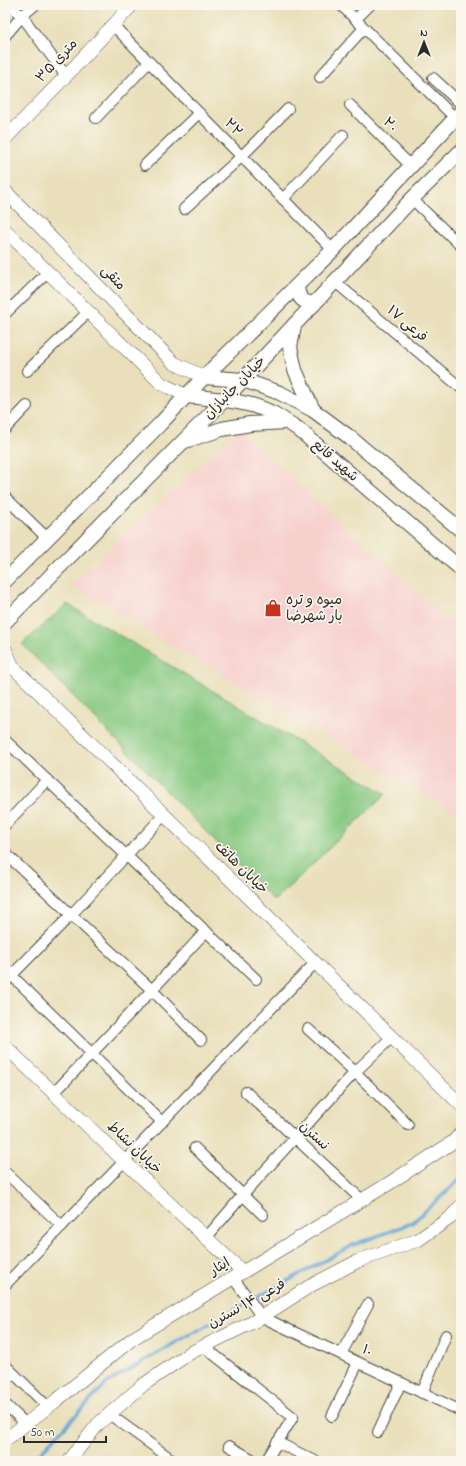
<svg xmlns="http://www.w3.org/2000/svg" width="466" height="1466" font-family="'Indie Flower','Playpen Sans Arabic',sans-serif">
<rect width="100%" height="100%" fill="#fbf7ec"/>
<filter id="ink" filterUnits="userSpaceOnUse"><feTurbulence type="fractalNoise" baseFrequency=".025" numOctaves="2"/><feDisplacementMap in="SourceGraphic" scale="8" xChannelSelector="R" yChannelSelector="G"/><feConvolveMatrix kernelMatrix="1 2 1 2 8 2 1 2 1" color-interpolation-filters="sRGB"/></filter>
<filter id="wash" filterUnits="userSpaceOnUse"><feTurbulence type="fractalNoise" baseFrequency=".012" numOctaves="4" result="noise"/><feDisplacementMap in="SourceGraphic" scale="16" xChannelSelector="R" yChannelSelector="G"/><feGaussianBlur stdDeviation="0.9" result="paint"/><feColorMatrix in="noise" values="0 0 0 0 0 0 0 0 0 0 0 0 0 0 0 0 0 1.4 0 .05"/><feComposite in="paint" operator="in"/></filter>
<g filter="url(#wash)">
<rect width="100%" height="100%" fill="#e9dfba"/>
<!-- built -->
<path fill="#f7d0ce" d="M239,430L461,632V816L71,585Z"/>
<!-- green -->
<path fill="#87c982" stroke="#597a56" d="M67,604L386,794L274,901L22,644Z"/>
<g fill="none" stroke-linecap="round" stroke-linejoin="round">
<!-- stream -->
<path stroke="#65a4d7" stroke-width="3.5" d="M24,1461L39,1454L107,1383L173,1344L353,1245L412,1223L457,1182L461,1177"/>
</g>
</g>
<g filter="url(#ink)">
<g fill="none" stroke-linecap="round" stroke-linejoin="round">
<!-- minor casing -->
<g stroke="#484640" stroke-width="12">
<g id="minor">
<path d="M9,5L22,16L66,76"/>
<path d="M341,5L455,118"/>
<path d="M356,19L370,5"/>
<path d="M113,25L333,250"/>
<path d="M5,36L22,16L35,5"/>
<path d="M320,77L364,28"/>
<path d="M433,78L461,104"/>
<path d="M350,105L411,166"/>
<path d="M96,118L149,62"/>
<path d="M145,165L199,113"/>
<path d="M283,199L343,135"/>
<path d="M412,199L461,246"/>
<path d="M184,209L241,157L288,109"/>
<path d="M334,281L461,388"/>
<path d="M5,314L48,272"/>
<path d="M27,371L88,312"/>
<path d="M5,429L27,406"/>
<path d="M5,497L47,538"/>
<path d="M5,740L256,979"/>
<path d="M5,825L47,780"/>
<path d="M5,853L152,990L201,1040"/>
<path d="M5,969L162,1122"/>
<path d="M5,982L71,915L164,815"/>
<path d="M308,1029L355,1072L408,1125"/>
<path d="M246,1092L362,1200"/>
<path d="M54,1093L152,990L206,931"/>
<path d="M195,1148L263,1215"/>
<path d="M5,1172L62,1226"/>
<path d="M206,1238L243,1195L355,1072L392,1037"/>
<path d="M233,1278L262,1317L461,1411"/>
<path d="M5,1285L315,963"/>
<path d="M203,1346L293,1417L266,1461"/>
<path d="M341,1354L368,1304"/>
<path d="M5,1365L48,1407"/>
<path d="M422,1393L446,1335"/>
<path d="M5,1404L26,1424"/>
<path d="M109,1414L174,1461"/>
<path d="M332,1416L358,1363"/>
<path d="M378,1432L401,1383"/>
<path d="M277,1442L315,1461"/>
<path d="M229,1446L255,1461"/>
</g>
</g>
<!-- tertiary casing -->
<g stroke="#484640" stroke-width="14">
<g id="tertiary">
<path d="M5,139L66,76L132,5"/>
<path d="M5,191L174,363L204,377"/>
<path d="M5,230L162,384L187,396"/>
<path d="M5,649L13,667L461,1105"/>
<path d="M5,1046L124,1161L243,1272"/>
<path d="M5,1440L57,1400L132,1339L385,1186L453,1142L461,1133"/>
<path d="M69,1461L98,1424L143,1385L190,1353L255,1321L310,1286L358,1261L418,1240L450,1218L461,1206"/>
</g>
</g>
<!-- secondary casing -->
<g stroke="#484640" stroke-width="16">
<g id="secondary">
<path d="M297,286C298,298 302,302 314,304"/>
<path d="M294,325L290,347L295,370L313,410"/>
<path d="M204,377L243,380L280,393L313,410L348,436L461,530"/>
<path d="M187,396C213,399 246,400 270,412C279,416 288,423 297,428L461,569"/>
<path d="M185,441L222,429L250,424L286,422"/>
<path d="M5,581L160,424L204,377L333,250L461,112"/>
<path d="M5,622L224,400L412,199L461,151"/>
</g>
</g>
<!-- minor -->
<use href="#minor" stroke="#fff" stroke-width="10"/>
<!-- tertiary -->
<use href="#tertiary" stroke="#fff" stroke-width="13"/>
<!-- secondary -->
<use href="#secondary" stroke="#fff" stroke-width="14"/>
</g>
</g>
<!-- icons -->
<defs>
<g id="shop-bare" transform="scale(1.38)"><path d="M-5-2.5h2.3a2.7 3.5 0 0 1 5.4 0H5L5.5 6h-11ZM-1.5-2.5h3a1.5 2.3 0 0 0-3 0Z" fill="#c8321e" stroke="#fbf7ec" stroke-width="2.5" paint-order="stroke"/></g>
</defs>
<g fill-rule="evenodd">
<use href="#shop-bare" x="273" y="608"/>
</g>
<g text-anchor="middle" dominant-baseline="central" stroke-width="3.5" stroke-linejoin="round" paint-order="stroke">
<!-- street labels -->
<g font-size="14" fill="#2b2b2b" stroke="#fbf7ec">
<text transform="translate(57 61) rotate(-47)">۳۵ متری</text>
<text transform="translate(390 125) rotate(45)">۲۰</text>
<text transform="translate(233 128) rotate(46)">۲۲</text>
<text transform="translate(113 278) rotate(46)">متقی</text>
<text transform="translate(407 324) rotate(40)">فرعی ۱۷</text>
<text transform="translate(235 388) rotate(-46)">خیابان جانبازان</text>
<text transform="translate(335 461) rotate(41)">شهید قانع</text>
<text transform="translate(241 868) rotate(44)">خیابان هاتف</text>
<text transform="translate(314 1136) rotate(43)">نسترن</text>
<text transform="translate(134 1148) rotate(44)">خیابان نشاط</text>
<text transform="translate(220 1267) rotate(-31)">ایثار</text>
<text transform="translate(247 1304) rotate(-29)">فرعی ۱۴ نسترن</text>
<text transform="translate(367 1351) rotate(25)">۱۰</text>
</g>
<!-- poi labels -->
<g font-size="14" fill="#2b2b2b" stroke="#fbf7ec" text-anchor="start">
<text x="286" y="600">میوه و تره<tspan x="286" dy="16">بار شهرضا</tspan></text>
</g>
</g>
<!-- margin -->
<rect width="466" height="1466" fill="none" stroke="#fbf7ec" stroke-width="20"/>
<!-- north arrow -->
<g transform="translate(424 42)" stroke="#fbf7ec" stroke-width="3" paint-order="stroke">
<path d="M0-3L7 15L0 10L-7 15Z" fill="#2b2b2b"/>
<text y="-6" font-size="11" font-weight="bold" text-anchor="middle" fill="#2b2b2b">N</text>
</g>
<!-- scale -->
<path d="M24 1436v6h82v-6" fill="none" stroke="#2b2b2b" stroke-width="2"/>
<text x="30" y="1436" font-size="12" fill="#2b2b2b" stroke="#fbf7ec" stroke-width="3" paint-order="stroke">50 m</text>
</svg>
